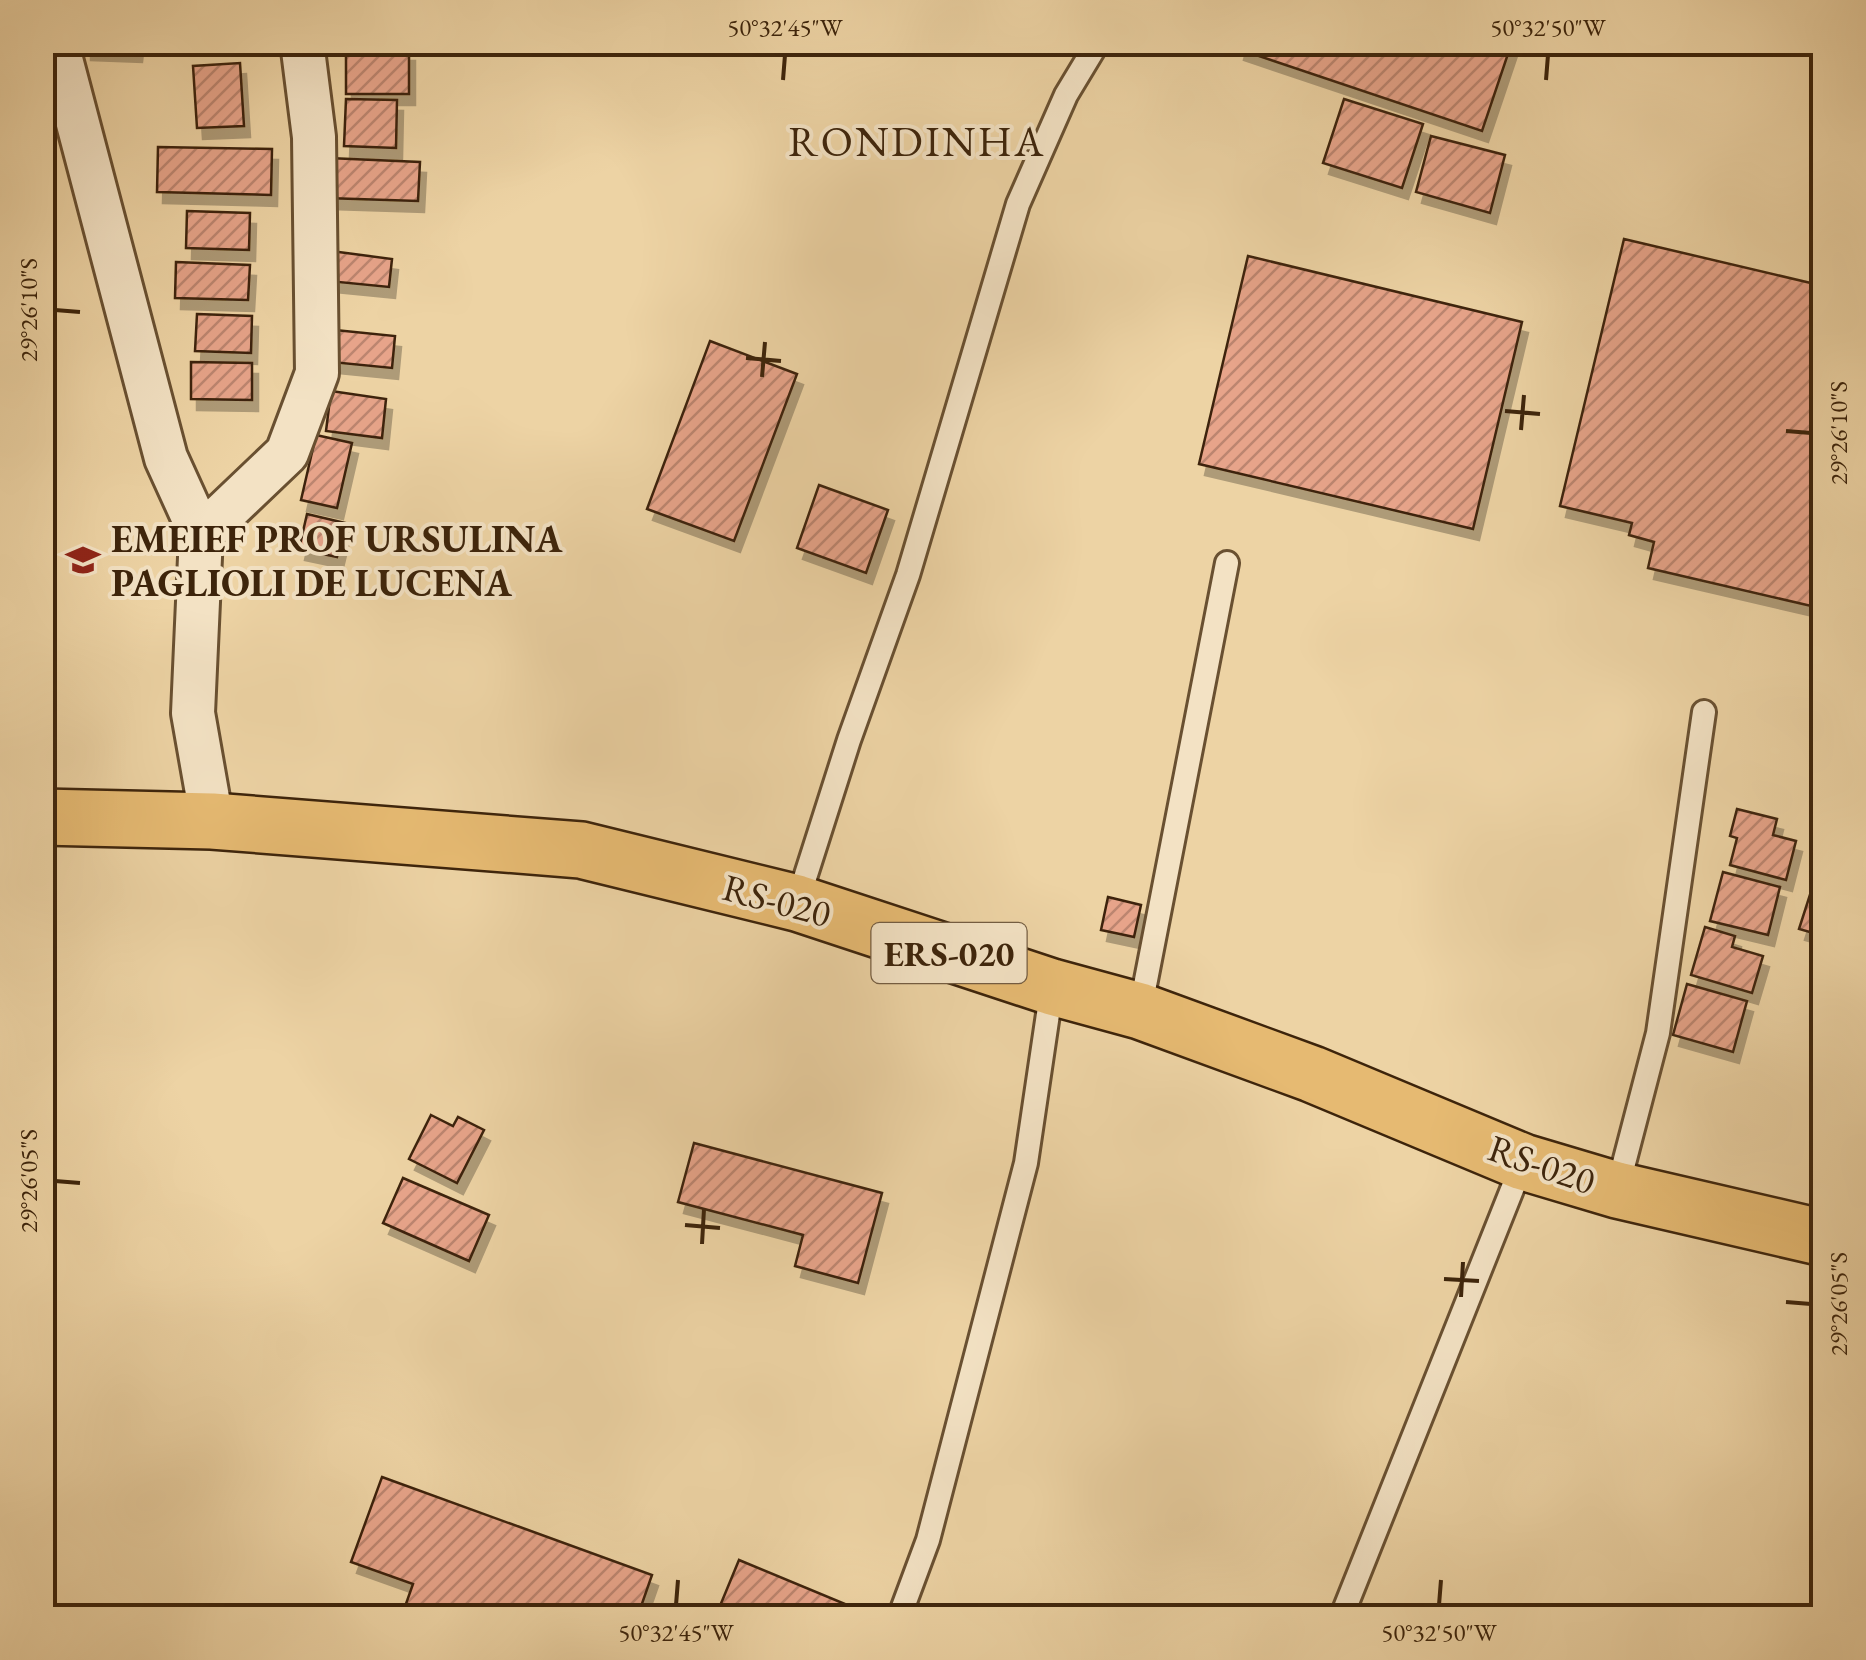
<svg xmlns="http://www.w3.org/2000/svg" width="1866" height="1660" font-family="'EB Garamond',serif">
<defs>
<pattern id="building-hatch" width="6" height="6" patternUnits="userSpaceOnUse" patternTransform="scale(2.5)"><rect width="6" height="6" fill="#e7a48a"/><path d="M-1 1l2-2M0 6l6-6M5 7l2-2" fill="none" stroke="#bc856f"/></pattern>
<filter id="shadow"><feDropShadow dx="6" dy="11" stdDeviation="0" flood-color="#0004"/></filter>
</defs>
<rect width="100%" height="100%" fill="#edd3a4"/>
<filter id="stains"><feTurbulence type="fractalNoise" baseFrequency=".002" numOctaves="4"/><feColorMatrix values="0 0 0 0 .2 0 0 0 0 .09 0 0 0 0 .02 0 0 0 .5 -.17"/></filter>
<radialGradient id="worn" r=".72"><stop offset=".6" stop-color="#630" stop-opacity="0"/><stop offset="1" stop-color="#630" stop-opacity=".3"/></radialGradient>
<!-- building -->
<g fill="url(#building-hatch)" stroke="#3d240b" stroke-width="2.5" filter="url(#shadow)">
<path d="M85,42H137L136,51L85,49Z"/>
<path d="M1240,42H1512L1482,131L1238,49Z"/>
<rect x="346" y="50" width="63" height="44"/>
<path d="M240,63L244,126L197,128L193,66Z"/>
<path d="M346,99L397,100L396,148L344,146Z"/>
<path d="M1344,99L1423,124L1402,188L1323,163Z"/>
<path d="M1431,136L1505,155L1490,213L1416,192Z"/>
<path d="M158,147L272,149L271,195L157,192Z"/>
<path d="M328,158L420,162L418,201L326,198Z"/>
<path d="M187,211L250,213L249,250L186,248Z"/>
<path d="M1624,239L1815,284L1824,256V609L1648,568L1654,542L1629,535L1632,523L1560,506Z"/>
<path d="M331,251L392,259L389,287L328,281Z"/>
<path d="M1248,256L1522,322L1473,529L1199,464Z"/>
<path d="M176,262L250,265L248,300L175,298Z"/>
<path d="M197,314L252,316L251,353L195,351Z"/>
<path d="M335,330L395,336L392,368L331,362Z"/>
<path d="M710,341L797,374L734,541L647,509Z"/>
<path d="M191,362L252,363V400L191,399Z"/>
<path d="M331,391L386,399L382,438L326,431Z"/>
<path d="M316,435L352,443L337,508L301,500Z"/>
<path d="M819,485L888,510L866,573L797,548Z"/>
<path d="M307,514L345,523L337,557L299,549Z"/>
<path d="M1737,809L1777,819L1773,835L1796,841L1786,880L1730,865L1737,838L1730,836Z"/>
<path d="M1723,872L1780,887L1768,935L1710,921Z"/>
<path d="M1815,879L1824,882V936L1799,929Z"/>
<path d="M1108,897L1141,905L1134,937L1101,930Z"/>
<path d="M1705,927L1735,936L1732,947L1763,956L1752,993L1691,975Z"/>
<path d="M1687,984L1747,1001L1733,1052L1673,1035Z"/>
<path d="M431,1115L453,1126L458,1117L484,1130L457,1183L409,1159Z"/>
<path d="M694,1143L882,1193L858,1283L795,1266L803,1235L678,1202Z"/>
<path d="M403,1178L489,1215L469,1261L383,1223Z"/>
<path d="M382,1477L652,1575L637,1618H401L413,1584L351,1562Z"/>
<path d="M739,1560L857,1609L854,1618H715Z"/>
</g>
<g fill="none" stroke-linecap="round" stroke-linejoin="round">
<!-- service casing -->
<g stroke="#695031" stroke-width="28">
<g id="service">
<path d="M797,903L849,740L908,575L1018,204L1066,95L1098,42"/>
<path d="M1140,1011L1227,563"/>
<path d="M1617,1190L1658,1033L1704,712"/>
<path d="M899,1618L928,1540L1026,1163L1052,987"/>
<path d="M1341,1618L1523,1162"/>
</g>
</g>
<!-- minor casing -->
<g stroke="#695031" stroke-width="48">
<g id="minor">
<path d="M59,42L61,59L166,458L201,535L193,713L212,821"/>
<path d="M201,535L287,453L317,373L314,137L302,42"/>
</g>
</g>
<!-- primary casing -->
<g stroke="#3d240b" stroke-width="60">
<path id="primary" d="M42,817L212,821L581,850L797,903L1052,987L1140,1011L1312,1074L1523,1162L1617,1190L1824,1238"/>
</g>
<!-- service -->
<use href="#service" stroke="#f3e2c4" stroke-width="22"/>
<!-- minor -->
<use href="#minor" stroke="#f3e2c4" stroke-width="42"/>
<!-- primary -->
<use href="#primary" stroke="#e6ba72" stroke-width="55"/>
</g>
<!-- ticks -->
<path fill="none" stroke="#3d240b" stroke-width="4" d="M783,80L785,55M1546,80L1548,55M55,310L80,312M746,358L781,361M762,377L765,342M1505,411L1540,414M1521,430L1524,395M1786,431L1811,433M55,1181L80,1183M685,1225L720,1228M702,1244L704,1209M1444,1279L1479,1281M1461,1297L1463,1262M1786,1302L1811,1304M676,1605L678,1580M1439,1605L1441,1580"/>
<!-- icons -->
<defs>
<g id="school-bare" transform="scale(2.7)"><path d="M0-5L7-2L0 1L-7-2ZM-4 1L0 2.5L4 1V4Q0 6-4 4Z" fill="#8f2418" stroke="#f3e2c4" stroke-width="2.5" paint-order="stroke"/></g>
</defs>
<g fill-rule="evenodd">
<use href="#school-bare" x="83" y="560"/>
</g>
<g text-anchor="middle" dominant-baseline="central" stroke-width="8" stroke-linejoin="round" paint-order="stroke">
<!-- shield labels -->
<rect fill="#f3e2c4" stroke="#745d42" stroke-width="2.5" x="871.5" y="923" width="155" height="60" rx="8"/>
<g font-size="35" font-weight="bold" fill="#3d240b">
<text x="949" y="953">ERS-020</text>
</g>
<!-- poi labels -->
<g font-size="38" font-weight="bold" fill="#3d240b" stroke="#f3e2c4" text-anchor="start">
<text x="111" y="538">EMEIEF PROF URSULINA<tspan x="111" dy="44">PAGLIOLI DE LUCENA</tspan></text>
</g>
<!-- street labels -->
<g font-size="38" fill="#3d240b" stroke="#f3e2c4">
<text transform="translate(777 900) rotate(15)">RS-020</text>
<text transform="translate(1542 1164) rotate(19)">RS-020</text>
</g>
<!-- quarter labels -->
<g font-size="42" letter-spacing="2.5" fill="#3d240b" stroke="#f3e2c4">
<text x="917" y="141">RONDINHA</text>
</g>
</g>
<!-- margin -->
<rect width="1866" height="1660" fill="none" stroke="#edd3a4" stroke-width="110"/>
<rect x="55" y="55" width="1756" height="1550" fill="none" stroke="#3d240b" stroke-width="4"/>
<g font-size="25" text-anchor="middle" fill="#3d240b">
<text x="785" y="36">50°32'45"W</text>
<text x="1548" y="36">50°32'50"W</text>
<text transform="translate(28 310) rotate(-90)" y="9">29°26'10"S</text>
<text transform="translate(1838 433) rotate(-90)" y="9">29°26'10"S</text>
<text transform="translate(28 1181) rotate(-90)" y="9">29°26'05"S</text>
<text transform="translate(1838 1304) rotate(-90)" y="9">29°26'05"S</text>
<text x="676" y="1641">50°32'45"W</text>
<text x="1439" y="1641">50°32'50"W</text>
</g>
<rect width="100%" height="100%" filter="url(#stains)"/>
<rect width="100%" height="100%" fill="url(#worn)"/>
</svg>
